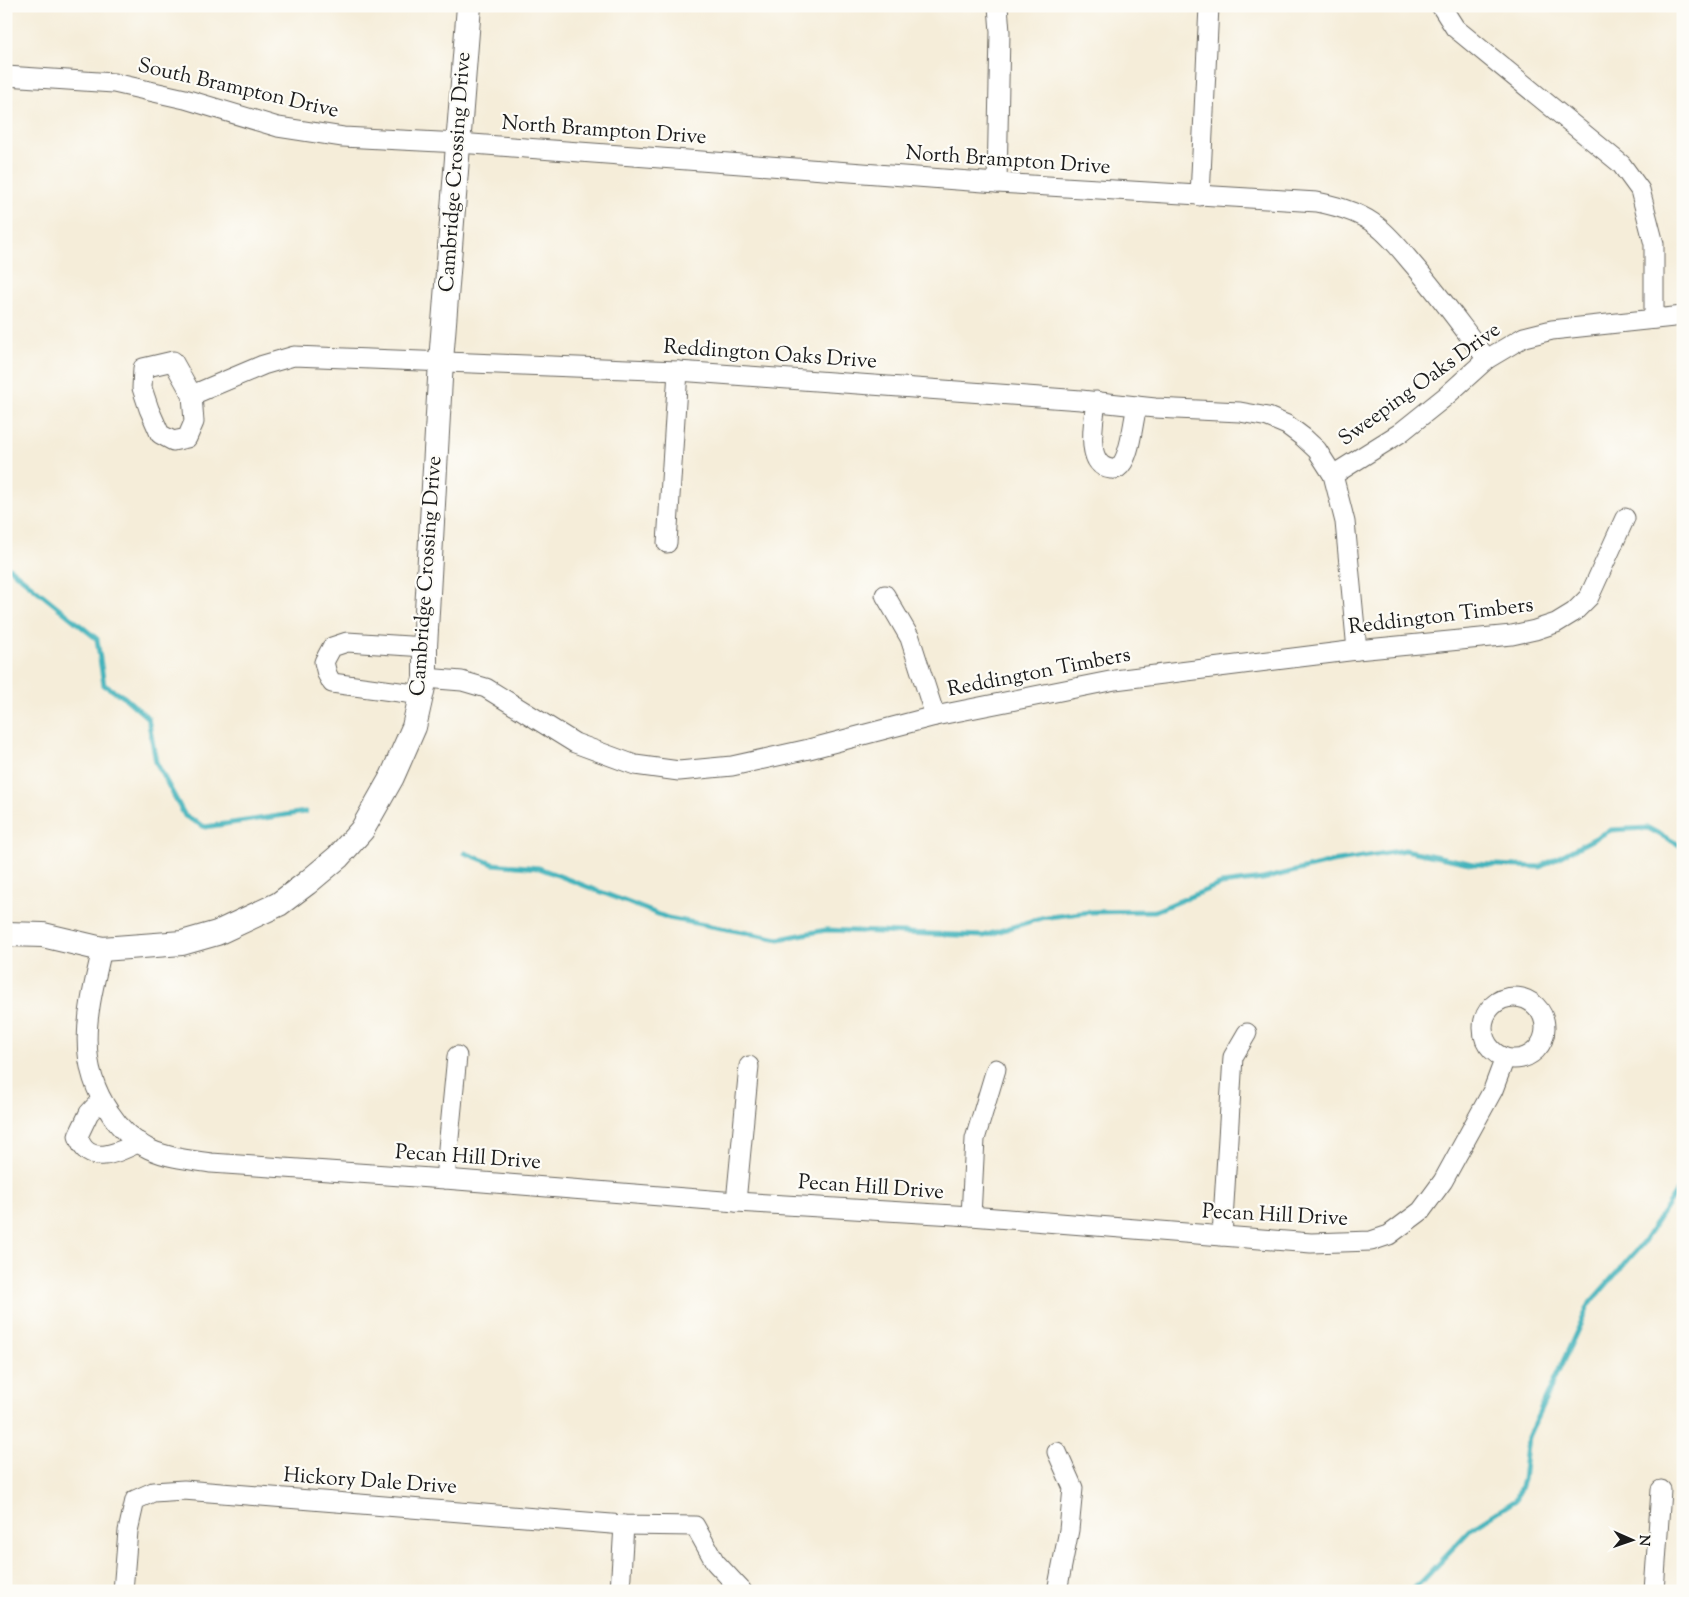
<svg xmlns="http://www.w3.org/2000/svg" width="1689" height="1597" font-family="'Sorts Mill Goudy',serif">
<rect width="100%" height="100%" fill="#fdfcf7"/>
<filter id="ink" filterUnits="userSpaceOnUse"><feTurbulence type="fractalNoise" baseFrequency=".02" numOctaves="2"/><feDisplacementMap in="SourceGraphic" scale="10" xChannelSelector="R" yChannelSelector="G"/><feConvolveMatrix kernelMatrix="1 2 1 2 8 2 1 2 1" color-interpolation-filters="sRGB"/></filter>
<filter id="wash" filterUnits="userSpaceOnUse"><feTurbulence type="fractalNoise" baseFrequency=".0096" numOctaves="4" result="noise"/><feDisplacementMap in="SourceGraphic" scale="20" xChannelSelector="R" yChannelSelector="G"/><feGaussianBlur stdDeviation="1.12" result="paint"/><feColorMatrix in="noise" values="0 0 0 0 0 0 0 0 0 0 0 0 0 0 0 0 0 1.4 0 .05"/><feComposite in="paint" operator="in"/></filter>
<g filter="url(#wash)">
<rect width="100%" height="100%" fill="#f5edd9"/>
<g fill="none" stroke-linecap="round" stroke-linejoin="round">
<!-- stream -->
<g stroke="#44b4bc" stroke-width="5">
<path d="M8,567L97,639L104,685L124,697L148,718L156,762L185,816L205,827L305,812"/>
<path d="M465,853L493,864L539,868L668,918L779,939L826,930L984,936L1041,918L1089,912L1155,911L1221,884L1263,879L1332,862L1405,850L1474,864L1540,867L1611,830L1648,828L1683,847"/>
<path d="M1412,1591L1471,1529L1516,1500L1523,1480L1528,1437L1590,1303L1643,1243L1676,1192L1683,1185"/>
</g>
</g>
</g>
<g filter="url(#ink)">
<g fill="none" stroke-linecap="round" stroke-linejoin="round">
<!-- minor casing -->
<g stroke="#68655e" stroke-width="21">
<g id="minor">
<path d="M1441,6L1455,28L1621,164L1640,190L1654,244V319"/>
<path d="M6,76L114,83L185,99L278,127L343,137L459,143L997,183L1317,202C1337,206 1360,212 1377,226C1390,236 1401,250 1411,262C1438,293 1462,327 1487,359"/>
<path d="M997,183L1000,32L998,6"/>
<path d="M1200,196L1209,6"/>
<path d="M192,395L173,361L143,368L142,388L149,409L160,434L173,441L187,438L194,422L192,395L263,365L294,356L678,371L1081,400L1155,408L1240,412L1268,417L1287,425L1303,437L1317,450L1333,475L1345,522L1357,650"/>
<path d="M1096,401C1094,420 1084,466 1111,469C1116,470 1120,467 1123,462C1131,449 1133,422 1137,406"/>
<path d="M1333,475L1400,433L1445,397L1487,359L1524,337L1552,330L1683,316"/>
<path d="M667,543L678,371"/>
<path d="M885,595L910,638L935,716"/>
<path d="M425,678L462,681L486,688L575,743L635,765L679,771L732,766L809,749L935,716L1115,680L1357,650L1512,635L1535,630L1556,623L1574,612L1589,597L1625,518"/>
<path d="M422,695L332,683L327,674L324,662L332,647L347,642L425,647"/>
<path d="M102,949C89,1008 73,1059 110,1113C119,1127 133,1141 149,1149C168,1158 191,1160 211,1163L445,1179L736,1202L971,1216L1311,1243L1371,1241L1389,1235L1421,1211L1443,1181L1493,1090L1505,1058"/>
<circle cx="1514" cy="1028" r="31"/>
<path d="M101,1100L89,1113L78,1136C87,1168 118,1153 139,1142"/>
<path d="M445,1179L457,1056"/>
<path d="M736,1202L749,1066"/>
<path d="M971,1216L975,1139L996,1069"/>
<path d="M1222,1236L1233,1057L1247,1033"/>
<path d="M1057,1452L1073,1488L1069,1530L1057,1591"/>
<path d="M123,1591L128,1531L135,1500L153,1492L184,1490L624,1525L695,1526L715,1562L742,1591"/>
<path d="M620,1591L624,1525"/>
<path d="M1654,1591L1661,1490"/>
</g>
</g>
<!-- tertiary casing -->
<g stroke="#68655e" stroke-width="26">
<path id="tertiary" d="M6,934L43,935L102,949L182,943L217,933L279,904L307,883L338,857L362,830L392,777L414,727L425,678V647L441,361L469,6"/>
</g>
<!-- minor -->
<use href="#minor" stroke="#fff" stroke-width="19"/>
<!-- tertiary -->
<use href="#tertiary" stroke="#fff" stroke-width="24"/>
</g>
</g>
<g text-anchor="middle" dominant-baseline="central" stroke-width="4.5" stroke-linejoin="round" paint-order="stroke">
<!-- street labels -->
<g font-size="21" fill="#1c1c1c" stroke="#fdfcf7">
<text transform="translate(238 89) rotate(13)">South Brampton Drive</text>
<text transform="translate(604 131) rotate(4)">North Brampton Drive</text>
<text transform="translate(1008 161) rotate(4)">North Brampton Drive</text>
<text transform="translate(456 172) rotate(-86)">Cambridge Crossing Drive</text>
<text transform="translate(770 355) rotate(4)">Reddington Oaks Drive</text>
<text transform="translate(1420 385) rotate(-36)">Sweeping Oaks Drive</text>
<text transform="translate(427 576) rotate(-86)">Cambridge Crossing Drive</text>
<text transform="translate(1441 617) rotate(-7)">Reddington Timbers</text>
<text transform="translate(1039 673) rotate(-11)">Reddington Timbers</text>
<text transform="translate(468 1158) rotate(4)">Pecan Hill Drive</text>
<text transform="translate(871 1188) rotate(4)">Pecan Hill Drive</text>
<text transform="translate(1275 1216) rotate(3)">Pecan Hill Drive</text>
<text transform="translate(370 1482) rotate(4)">Hickory Dale Drive</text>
</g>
</g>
<!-- margin -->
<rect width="1689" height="1597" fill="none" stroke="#fdfcf7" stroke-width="25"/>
<!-- north arrow -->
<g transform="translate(1632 1540) rotate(92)" stroke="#fdfcf7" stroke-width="4" paint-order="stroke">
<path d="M0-4L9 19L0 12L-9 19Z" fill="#1c1c1c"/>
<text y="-8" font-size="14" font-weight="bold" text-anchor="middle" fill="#1c1c1c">N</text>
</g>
</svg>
